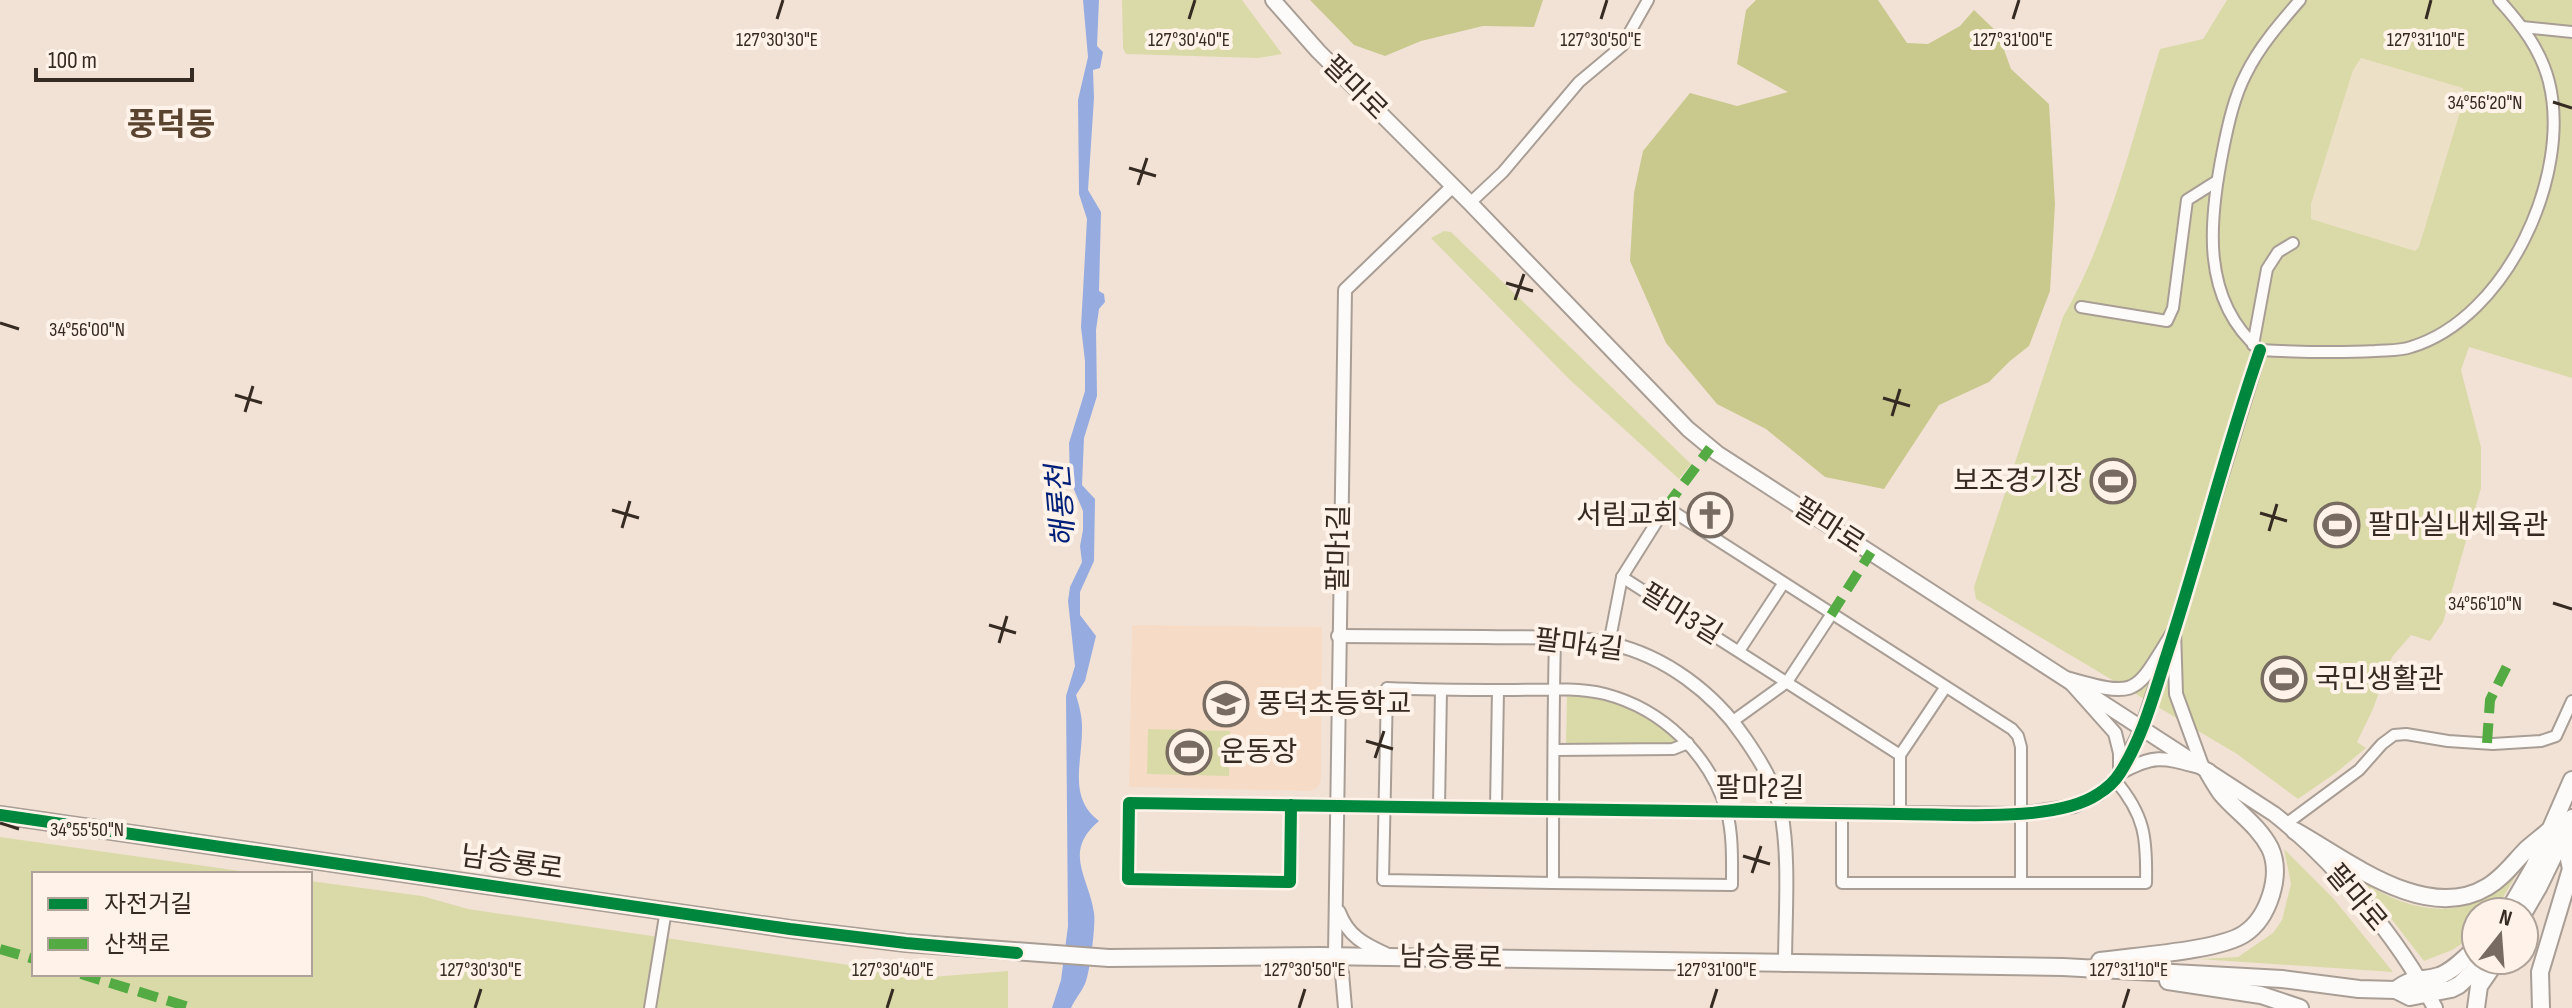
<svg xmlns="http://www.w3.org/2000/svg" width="2572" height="1008" font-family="'Sofia Sans Condensed','Noto Sans KR',sans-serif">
<rect width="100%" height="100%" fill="#f2e2d6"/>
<!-- built -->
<path fill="#f6dcc7" d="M1132,625L1322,627L1321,781L1318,787L1311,791L1129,787Z"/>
<!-- green -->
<g fill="#dadaa8">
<path d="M1122,0H1242L1282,54L1258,58L1126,54L1123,48Z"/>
<path d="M2227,0H2572V378L2469,347L2461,370L2481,447V488L2443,622L2430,641L2411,635L2392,657L2373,709L2357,742L2366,748L2337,772L2298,799L2237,754L1976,599L1974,587L2063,317C2110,235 2132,139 2160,49L2203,39Z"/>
<path d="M1444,231L1451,232L1691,464L1679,479L1570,380L1431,238Z"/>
<path d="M1567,696C1615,698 1638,710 1677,736L1673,744H1566Z"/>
<path d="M1148,729L1230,731L1229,776L1147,774Z"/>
<path d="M0,837L262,874H34V974H310V881L422,896L468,909L931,977L1008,971V1008H0Z"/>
<path d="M2284,849L2333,898L2393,972L2199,959L2238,957L2273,933L2282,920L2291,884Z"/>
<path d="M2523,864L2494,912H2476L2474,936L2452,950L2424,961L2362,881C2402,908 2453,922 2496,891C2506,884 2514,873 2523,864Z"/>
</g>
<!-- forest -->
<g fill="#c9c98d">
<path d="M1310,0H1543L1534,27L1483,26L1421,41L1385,56L1354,45Z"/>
<path d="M1756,0H1878L1907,43L1928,44L1960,26L1974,10L1998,33L2011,69L2049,104L2055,204L2050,291L2029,346L2010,361L1989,382L1939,405L1884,489L1825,477L1766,429L1717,404L1666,343L1630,261L1634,193L1643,151L1690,93L1737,106L1788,92L1737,64L1746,10Z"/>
</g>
<!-- sand -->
<path fill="#ece0c6" d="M2361,58L2463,88L2464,99L2419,247L2415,251L2311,219V204L2353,70Z"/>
<!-- water -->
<path fill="#96ace0" d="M1083,0H1099L1097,46L1103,52L1100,68L1093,70L1094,98L1088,190L1101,212L1099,291L1104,294L1105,302L1099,309L1096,330L1097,396L1084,438L1082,485L1095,499L1094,561L1080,592V615L1096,636L1085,681L1076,695C1079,705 1082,716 1082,726C1083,761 1067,797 1099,821C1062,852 1089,877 1094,913C1096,923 1090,971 1086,981C1083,990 1075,999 1071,1008H1052L1061,980L1068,926L1066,696L1075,666L1068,601L1070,587L1082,562L1080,546L1083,530V511L1070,480L1069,443L1085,391V361L1081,327L1087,219L1079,194L1078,100L1088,57Z"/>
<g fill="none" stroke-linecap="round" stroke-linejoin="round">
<!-- minor casing -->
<g stroke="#a99e95" stroke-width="14">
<g id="minor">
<path d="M2300,0C2280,23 2259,47 2246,74C2234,97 2228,125 2223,150C2209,220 2200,299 2260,350C2299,352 2336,353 2375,351C2387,350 2400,351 2411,347C2507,318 2572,175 2549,82C2541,50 2521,24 2499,0"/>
<path d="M2522,27L2572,32"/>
<path d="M1470,203L1503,172L1579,82L1622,46L1648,0"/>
<path d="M2081,307L2167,321L2173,308L2187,200L2217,181"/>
<path d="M2253,345L2267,269L2278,252L2293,243"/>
<path d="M1622,577L1900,755"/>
<path d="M1609,644L1622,577L1666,507L2012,729L2018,736L2021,747V883"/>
<path d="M1739,651L1783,584"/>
<path d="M1733,721L1787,682L1831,615"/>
<path d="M1554,750L1673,749L1688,743"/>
<path d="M1291,805L1290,882L1128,879L1129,803L1781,812"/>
<path d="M1439,807L1441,690"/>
<path d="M1496,808L1498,690"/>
<path d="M1842,813V883H2146C2147,838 2145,815 2115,780"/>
<path d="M1900,814V755L1945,688"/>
<path d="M2286,824L2359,770L2382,744L2394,735L2406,734L2448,741L2493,744L2541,741L2556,736L2572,701"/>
<path d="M1553,883L1732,885C1732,861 1733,836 1727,812C1710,755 1663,709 1605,694C1575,687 1540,690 1508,690C1468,690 1427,690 1387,688L1383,880L1553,883C1553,801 1553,720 1555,638"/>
<path d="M650,1008L666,910"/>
</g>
</g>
<!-- tertiary casing -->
<g stroke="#a99e95" stroke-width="16">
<g id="tertiary">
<path d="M2174,631L2176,694L2203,768C2165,758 2156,753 2120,773V753L2115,733L2066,678C2141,699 2134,694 2174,631Z"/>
<path d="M1338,636C1387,636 1436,637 1484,637C1527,638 1570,635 1612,644C1665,656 1714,693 1744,737C1760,760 1775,784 1781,812C1790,857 1785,918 1785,965"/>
<path d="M1781,812L2021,814L2074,806L2099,794L2115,780L2120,773L2142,727L2174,631L2260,350"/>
<path d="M1339,912C1348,936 1364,944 1386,954"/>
<path d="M1345,1008L1342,973L1335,956L1345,290L1453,186"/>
</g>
</g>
<!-- secondary casing -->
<g stroke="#a99e95" stroke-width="18">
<path id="secondary" d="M1273,0L1318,51L1470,203L1688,429L1717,453L2274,814C2335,862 2399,939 2435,1008"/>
</g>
<!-- primary casing -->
<g stroke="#a99e95" stroke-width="20">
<g id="primary">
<path d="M0,815L790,929L906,943L1109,958L1319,956L2063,967L2282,979L2359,989L2396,990L2410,997L2451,989L2459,985L2486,960"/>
<path d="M2295,831C2347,860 2426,924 2487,887C2503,878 2514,862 2527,849C2535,842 2543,836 2551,829"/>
<path d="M2508,912L2534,867L2572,780"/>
<path d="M2524,912L2539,886L2572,818"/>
<path d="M2100,961C2134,956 2218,951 2244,934C2258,925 2266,911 2271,895C2276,879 2277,863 2270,848C2258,825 2237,812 2221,793C2216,786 2212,779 2208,772"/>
<path d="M2168,981L2261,995L2300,1008"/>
<path d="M2396,990C2413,976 2420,982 2439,976C2453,971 2465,958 2476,948"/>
<path d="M2476,1008L2479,986L2497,960"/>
<path d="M2541,1008L2540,972L2571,869L2564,835"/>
</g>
</g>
<!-- minor -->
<use href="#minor" stroke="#fdfbf9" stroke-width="10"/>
<!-- tertiary -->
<use href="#tertiary" stroke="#fdfbf9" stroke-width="12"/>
<!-- secondary -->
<use href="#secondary" stroke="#fdfbf9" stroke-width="14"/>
<!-- primary -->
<use href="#primary" stroke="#fdfbf9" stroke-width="16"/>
<!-- quiet -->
<g stroke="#55ab43" stroke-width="10" stroke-dasharray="20 10" stroke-linecap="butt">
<path d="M1666,507L1710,448"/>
<path d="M1831,615L1871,552"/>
<path d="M2487,743L2490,700L2510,660"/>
<path d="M0,949L34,959"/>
<path d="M81,974L192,1008"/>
</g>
<!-- cycleway casing -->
<g stroke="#fef2e9" stroke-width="17">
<g id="cycleway">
<path d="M1291,805L1290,882L1128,879L1129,803L1900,814C1953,814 2055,823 2098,794C2106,789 2115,781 2120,773C2143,737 2154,694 2167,654C2200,553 2225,451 2260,350"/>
<path d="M0,815L790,929L906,943L1017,953"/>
</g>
</g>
<!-- cycleway -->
<use href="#cycleway" stroke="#00873e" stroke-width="12"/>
</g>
<!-- ticks -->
<path fill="none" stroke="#362b22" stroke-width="3" d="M777,19L783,0M1189,19L1195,0M1601,19L1607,0M2013,19L2019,0M2426,19L2431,0M2553,102L2572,108M1129,168L1156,176M1138,185L1147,158M1506,283L1533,291M1515,300L1524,274M0,323L19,329M235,395L262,403M1883,398L1910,406M245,412L253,386M1892,416L1900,389M612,510L639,518M2260,513L2287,521M622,528L630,501M2269,531L2277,504M2553,603L2572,609M989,625L1016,633M999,643L1007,616M1366,741L1393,749M1375,758L1384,731M0,823L19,829M1743,856L1770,864M1752,873L1761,846M475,1008L481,989M887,1008L893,989M1299,1008L1305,989M1711,1008L1717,989M2123,1008L2129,989"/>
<!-- icons -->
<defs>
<g id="stadium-ring" transform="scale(2.3)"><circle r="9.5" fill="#fef2e9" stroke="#786b61" stroke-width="1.5"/><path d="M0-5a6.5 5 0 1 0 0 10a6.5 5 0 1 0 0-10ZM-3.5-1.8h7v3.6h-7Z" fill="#786b61"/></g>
<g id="church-ring" transform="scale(2.3)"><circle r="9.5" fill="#fef2e9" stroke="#786b61" stroke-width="1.5"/><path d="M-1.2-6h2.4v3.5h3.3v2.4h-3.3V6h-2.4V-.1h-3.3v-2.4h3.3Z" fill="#786b61"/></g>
<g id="school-ring" transform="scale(2.3)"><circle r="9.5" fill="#fef2e9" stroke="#786b61" stroke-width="1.5"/><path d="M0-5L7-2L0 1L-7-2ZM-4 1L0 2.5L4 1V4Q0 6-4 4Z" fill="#786b61"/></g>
</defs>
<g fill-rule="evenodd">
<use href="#stadium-ring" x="2113" y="481"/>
<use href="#church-ring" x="1710" y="515"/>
<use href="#stadium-ring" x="2337" y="525"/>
<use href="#stadium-ring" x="2284" y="679"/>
<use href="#school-ring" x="1226" y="704"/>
<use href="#stadium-ring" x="1189" y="752"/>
</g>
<g text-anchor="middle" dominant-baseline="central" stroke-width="8" stroke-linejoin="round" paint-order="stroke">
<!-- street labels -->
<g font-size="28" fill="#362b22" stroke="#fef2e9">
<text transform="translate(1355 88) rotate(45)">팔마로</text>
<text transform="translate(1829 526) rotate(33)">팔마로</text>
<text transform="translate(1339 548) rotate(-89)">팔마1길</text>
<text transform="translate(1681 614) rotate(32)">팔마3길</text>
<text transform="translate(1579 645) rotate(7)">팔마4길</text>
<text x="1760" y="788">팔마2길</text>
<text transform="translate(512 863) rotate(8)">남승룡로</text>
<text transform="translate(2356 898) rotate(50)">팔마로</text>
<text transform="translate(1451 958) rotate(1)">남승룡로</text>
</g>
<!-- poi labels -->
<g font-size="28" fill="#362b22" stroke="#fef2e9" text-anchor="start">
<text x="2082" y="481" text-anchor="end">보조경기장</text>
<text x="1679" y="515" text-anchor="end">서림교회</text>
<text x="2368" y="525">팔마실내체육관</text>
<text x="2315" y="679">국민생활관</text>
<text x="1257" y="704">풍덕초등학교</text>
<text x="1220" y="752">운동장</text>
</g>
<!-- water labels -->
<g font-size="30" font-style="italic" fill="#001f78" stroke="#fef2e9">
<text transform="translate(1062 506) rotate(-95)">해룡천</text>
</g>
<!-- quarter labels -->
<g font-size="32" font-weight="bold" fill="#5a432f" stroke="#fef2e9">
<text x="171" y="125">풍덕동</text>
</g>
</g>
<g font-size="20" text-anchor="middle" fill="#362b22" stroke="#fef2e9" stroke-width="8" stroke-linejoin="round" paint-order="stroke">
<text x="777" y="46">127°30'30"E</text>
<text x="1189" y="46">127°30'40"E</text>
<text x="1601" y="46">127°30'50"E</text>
<text x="2013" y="46">127°31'00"E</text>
<text x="2426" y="46">127°31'10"E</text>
<text x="2485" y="109">34°56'20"N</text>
<text x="87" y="336">34°56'00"N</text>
<text x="2485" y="610">34°56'10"N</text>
<text x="87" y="836">34°55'50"N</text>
<text x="481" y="976">127°30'30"E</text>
<text x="893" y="976">127°30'40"E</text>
<text x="1305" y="976">127°30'50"E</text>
<text x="1717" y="976">127°31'00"E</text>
<text x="2129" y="976">127°31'10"E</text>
</g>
<!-- legend -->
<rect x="32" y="872" width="280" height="104" fill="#fef2e9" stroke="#aea299" stroke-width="2"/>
<rect x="48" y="898" width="40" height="12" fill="#00873e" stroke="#aea299" stroke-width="2"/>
<text x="104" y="912" font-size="24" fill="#362b22">자전거길</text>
<rect x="48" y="938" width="40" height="12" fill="#55ab43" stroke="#aea299" stroke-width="2"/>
<text x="104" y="952" font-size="24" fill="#362b22">산책로</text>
<!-- north arrow -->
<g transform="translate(2500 936) rotate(17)"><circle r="38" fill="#fef2e9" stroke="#aea299" stroke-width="2"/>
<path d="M0-6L14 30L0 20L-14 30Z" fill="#786b61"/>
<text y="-12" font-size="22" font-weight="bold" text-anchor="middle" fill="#362b22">N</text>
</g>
<!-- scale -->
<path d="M36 68v12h156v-12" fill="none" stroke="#362b22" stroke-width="4"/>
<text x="48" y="68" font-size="24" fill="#362b22" stroke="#fef2e9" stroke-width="6" paint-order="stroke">100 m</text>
</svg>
